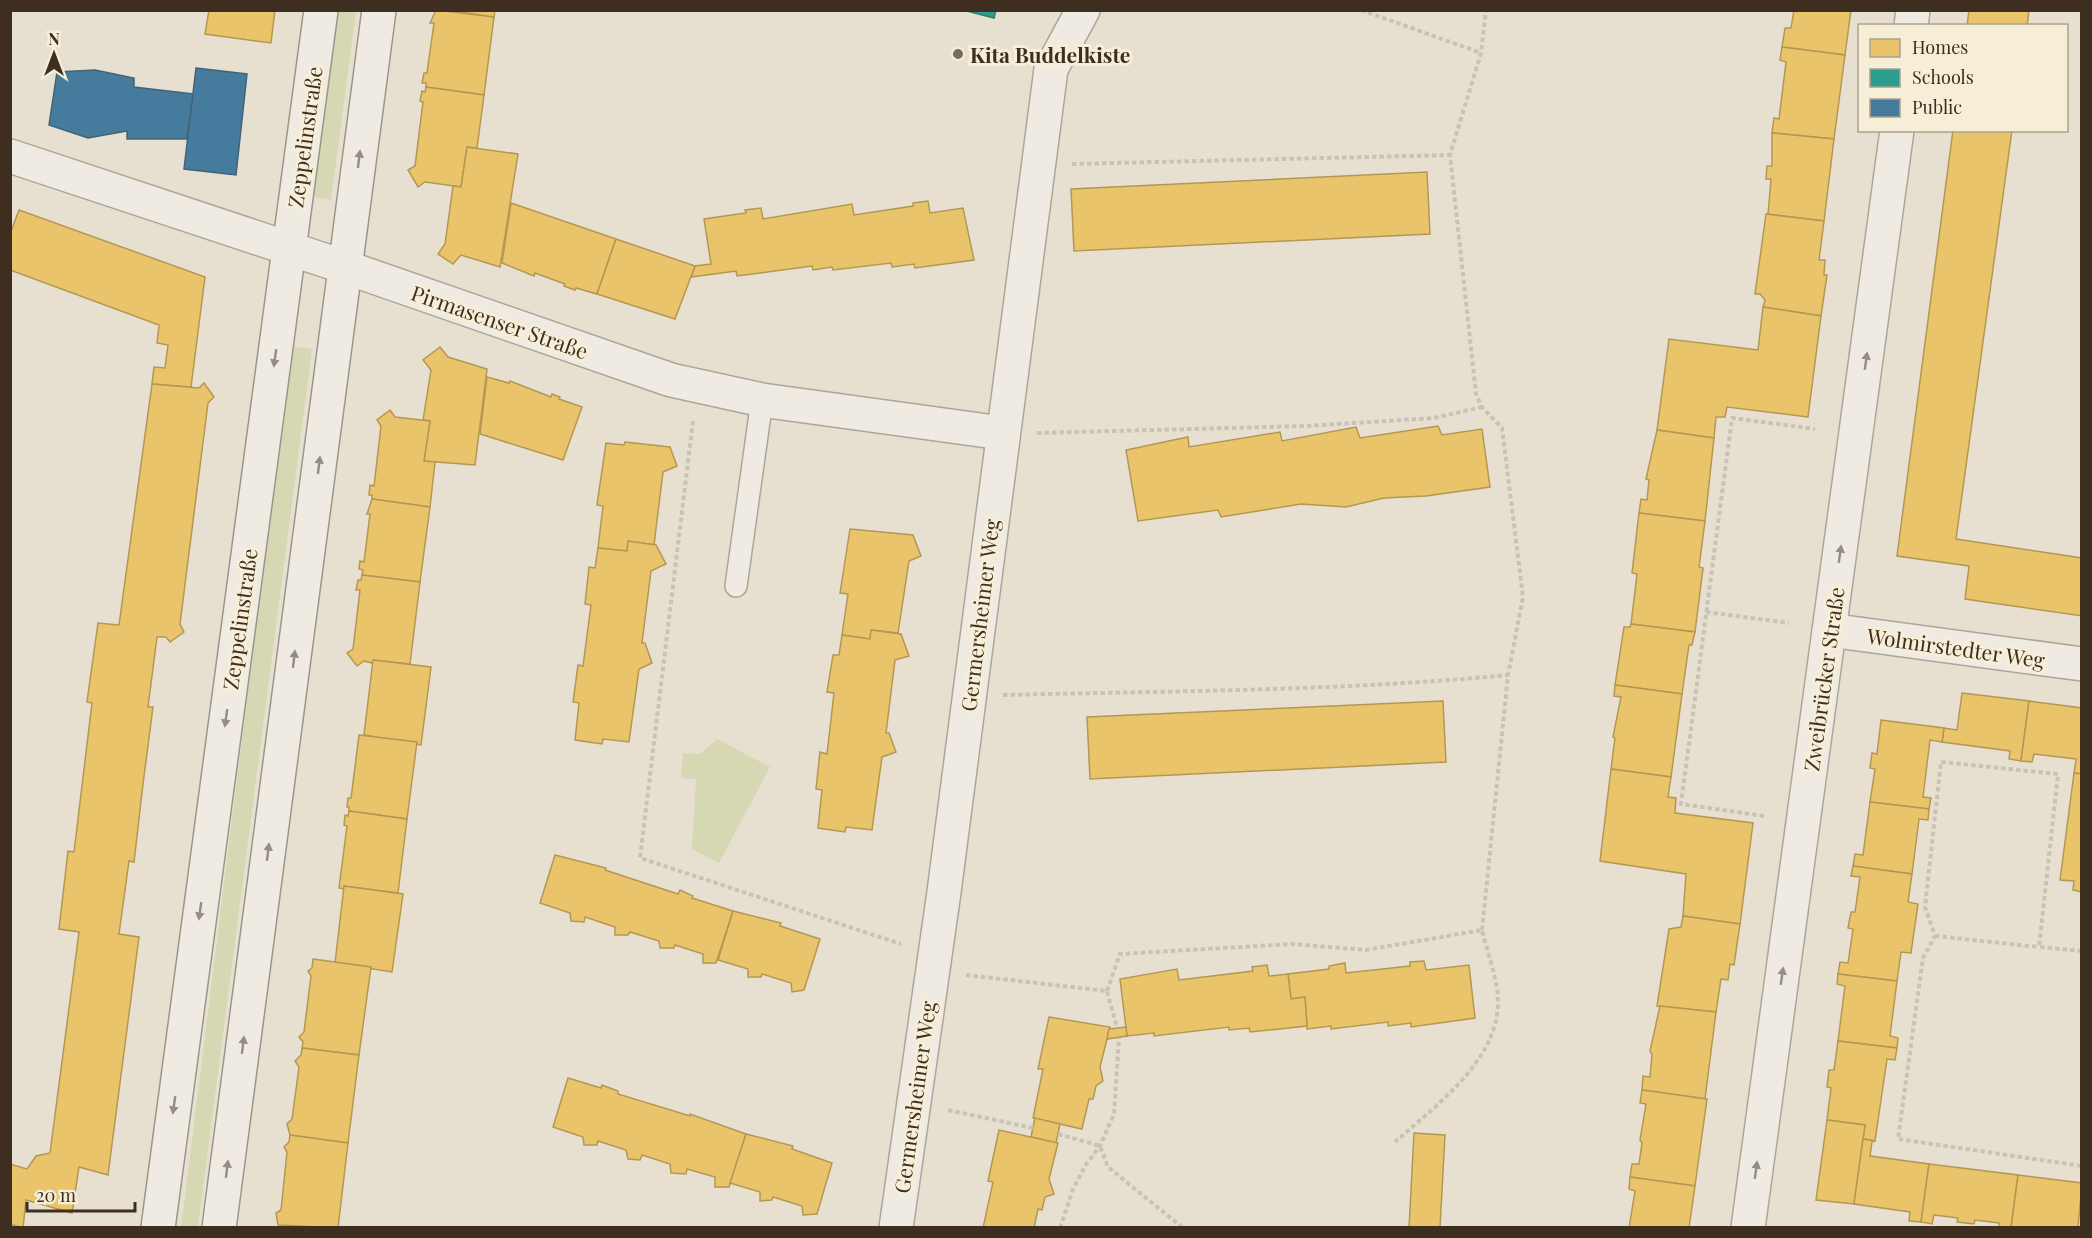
<svg xmlns="http://www.w3.org/2000/svg" width="2092" height="1238" font-family="'Playfair Display',serif">
<rect width="100%" height="100%" fill="#e7e0d1"/>
<!-- green -->
<g fill="#d6d7b3">
<path d="M336,11H356L331,200L312,197Z"/>
<path d="M291,346L312,349L198,1227L181,1228Z"/>
<path d="M717,739L770,767L719,863L692,849L696,779L681,778L683,753L700,754Z"/>
</g>
<!-- homes -->
<g fill="#e9c46a" stroke="#b59754" stroke-width="1.5">
<path d="M209,10H275L271,43L205,34Z"/>
<path d="M436,10L494,17L484,95L426,87V83H422L424,73H427L434,23H430Z"/>
<path d="M447,10H495L494,17Z"/>
<path d="M1794,10H1851L1845,55L1782,47L1785,28H1791Z"/>
<path d="M1969,10H2029L2027,26H1967Z"/>
<path d="M1782,47L1845,55L1834,139L1772,133L1774,118L1779,119L1786,62L1780,60Z"/>
<path d="M426,87L484,95L477,148L467,147L461,187L425,182L418,187L408,170L415,166L423,102L420,101L422,91L425,92Z"/>
<path d="M1953,130H2012L1956,539L2082,558V616L1965,599L1969,566L1897,556Z"/>
<path d="M1772,133L1834,139L1824,221L1768,214L1771,179H1766L1767,166H1772Z"/>
<path d="M467,147L518,154L500,267L461,255L453,264L438,254L445,244L453,186L461,187Z"/>
<path d="M1427,172L1430,234L1074,251L1071,189Z"/>
<path d="M928,201L930,213L963,208L974,260L915,268L914,264L892,267L891,263L833,270L832,267L813,270L812,266L737,276L736,271L691,277L695,266L711,264L704,219L746,213L745,210L761,208L763,219L852,204L854,215L913,206V203Z"/>
<path d="M511,203L616,239L597,294L576,288L575,290L564,286L565,284L535,273L534,276L502,263Z"/>
<path d="M19,210L205,277L191,387L152,384L154,367L165,368L168,345L157,343L159,325L10,270V234Z"/>
<path d="M1766,214L1824,221L1819,260H1825L1824,275H1827L1821,316L1763,307L1765,300L1760,294H1755Z"/>
<path d="M616,239L695,266L675,319L597,294Z"/>
<path d="M1763,307L1821,316L1808,417L1727,407L1725,417H1716L1714,438L1657,430L1669,339L1758,350Z"/>
<path d="M440,347L448,357L487,369L475,465L424,461L430,421L423,420L431,370L423,360Z"/>
<path d="M487,377L509,383L510,381L551,397L552,394L560,397L559,399L582,407L563,460L480,434Z"/>
<path d="M204,383L214,397L208,403L180,624L184,632L170,642L166,637H157L148,707H153L143,784L134,862L129,861L119,934L139,937L108,1175L79,1167L72,1213L26,1200L23,1228L10,1224V1164L27,1169L36,1156L50,1153L79,932L59,929L68,851L74,852L92,703L87,702L98,623L119,625L152,384L199,388Z"/>
<path d="M390,410L395,417L430,421L424,461L435,462L430,507L372,499V495H369L370,485L374,486L381,426L377,420Z"/>
<path d="M1438,426L1442,435L1482,429L1490,487L1426,496L1384,498L1346,507L1301,504L1221,517L1218,510L1138,521L1126,450L1188,437L1189,447L1280,432L1282,441L1356,427L1360,438Z"/>
<path d="M1657,430L1714,438L1705,521L1639,513L1641,499L1647,500L1649,480L1646,479Z"/>
<path d="M625,442L670,447L677,466L663,472L654,545L628,541L627,551L598,548L603,506L597,505L606,443L624,445Z"/>
<path d="M372,499L430,507L420,582L362,575L363,570L359,569L360,561L364,562L370,514H367Z"/>
<path d="M1639,513L1705,521L1699,567L1703,568L1695,632L1631,624L1637,574L1632,573Z"/>
<path d="M850,529L913,535L921,556L909,561L898,633L871,630L870,639L842,635L848,594L840,593Z"/>
<path d="M628,541L656,545L666,564L651,571L642,643H645L652,663L639,669L629,742L603,739L602,744L575,740L579,703L573,702L578,665L583,666L591,605L585,604L589,567L595,568L598,548L627,551Z"/>
<path d="M362,575L420,582L410,664L373,660L372,663L364,661L357,666L347,653L353,649L360,590H356L358,580H361Z"/>
<path d="M1631,624L1695,632L1692,645H1689L1682,694L1615,685L1624,627H1630Z"/>
<path d="M871,630L901,634L909,656L895,660L886,733H889L896,752L882,757L872,830L846,827L845,832L818,828L822,790L816,789L820,752L827,754L834,693L827,692L833,655H839L842,635L870,639Z"/>
<path d="M373,660L431,667L421,745L364,735Z"/>
<path d="M1615,685L1682,694L1671,777L1611,769L1615,738L1613,737L1621,697L1614,696Z"/>
<path d="M1962,693L2029,701L2021,761L2009,759L2010,751L1942,742L1944,728L1957,730Z"/>
<path d="M1443,701L1446,762L1090,779L1087,717Z"/>
<path d="M2029,701L2082,708V774L2074,773L2076,759L2034,754L2032,762L2021,761Z"/>
<path d="M1881,720L1944,728L1942,742L1930,740L1923,797L1931,798L1929,809L1870,802L1875,769L1870,768L1872,753L1877,754Z"/>
<path d="M359,735L417,742L407,819L349,811V807H347L348,798H351Z"/>
<path d="M1611,769L1671,777L1668,797L1676,798L1675,813L1753,823L1740,924L1683,916L1686,874L1600,861Z"/>
<path d="M2074,773L2082,774V892L2073,890L2074,881L2060,880Z"/>
<path d="M1870,802L1929,809L1928,820L1919,819L1912,874L1853,866L1855,854L1863,855Z"/>
<path d="M349,811L407,819L398,893L344,886V889L339,888L347,826L344,825L345,815L348,816Z"/>
<path d="M555,855L606,868L605,870L678,894L680,890L693,896L692,898L733,911L716,963H703V954L675,945L674,948H660L659,941L630,932L628,935H615V927L585,917L584,922L571,921L570,913L540,903Z"/>
<path d="M1853,866L1912,874L1908,902L1918,904L1911,953L1901,952L1897,981L1838,974L1840,962L1848,963L1853,929L1848,928L1851,912H1855L1860,877L1851,876Z"/>
<path d="M344,886L403,894L392,972L335,963Z"/>
<path d="M733,911L781,923L780,926L820,939L804,990L792,992L791,983L762,974L761,977H748V969L718,960Z"/>
<path d="M1683,916L1740,924L1734,965L1730,964L1728,980L1721,979L1716,1012L1657,1006L1669,929L1681,927Z"/>
<path d="M313,959L371,967L359,1055L302,1048L303,1042L299,1037L304,1032L311,976L308,971L312,968Z"/>
<path d="M1424,961L1426,970L1469,965L1475,1018L1411,1027V1023L1388,1026V1022L1331,1029V1026L1307,1029L1305,997L1291,999L1288,974L1329,969V966L1345,963L1346,973L1410,966V962Z"/>
<path d="M1267,965L1269,976L1288,974L1291,999L1305,997L1307,1026L1250,1032L1249,1028L1229,1030V1027L1154,1036V1033L1127,1036L1120,979L1177,969L1179,980L1253,971L1252,967Z"/>
<path d="M1838,974L1897,981L1890,1036L1898,1038L1897,1048L1838,1041L1845,986L1837,984Z"/>
<path d="M1660,1006L1716,1012L1705,1099L1642,1090L1643,1076L1650,1077L1652,1055L1650,1051Z"/>
<path d="M1049,1017L1110,1027L1100,1067L1103,1081L1096,1086L1093,1099H1089L1082,1129L1033,1118L1043,1069H1038Z"/>
<path d="M1126,1027L1127,1036L1107,1039L1109,1029Z"/>
<path d="M1838,1041L1897,1048L1895,1060L1887,1059L1875,1141L1863,1139L1865,1125L1827,1120L1831,1088L1827,1087L1829,1070H1834Z"/>
<path d="M302,1048L359,1055L348,1143L290,1135L287,1124L292,1119L299,1067L295,1061L301,1055Z"/>
<path d="M568,1078L601,1088L602,1085L618,1091V1094L690,1116V1114L746,1134L729,1187H715V1177L687,1169L686,1174L671,1173L670,1164L642,1155L640,1160L628,1159L626,1150L598,1141L597,1145H584L583,1137L553,1127Z"/>
<path d="M1642,1090L1707,1099L1695,1186L1630,1177L1632,1164H1639L1642,1143L1640,1140L1646,1104L1640,1103Z"/>
<path d="M1035,1118L1060,1124L1056,1143L1031,1137Z"/>
<path d="M1827,1120L1865,1125L1854,1204L1816,1200Z"/>
<path d="M999,1130L1058,1143L1049,1179L1054,1194L1045,1197L1042,1210L1038,1209L1034,1228H983L993,1182L988,1181Z"/>
<path d="M1414,1133L1445,1135L1440,1228H1409Z"/>
<path d="M746,1134L793,1146L792,1149L832,1163L817,1214L803,1215L802,1206L773,1197L772,1200L760,1201V1192L730,1183Z"/>
<path d="M290,1135L348,1143L338,1228L278,1225L276,1213L281,1210L287,1152L284,1147L289,1142Z"/>
<path d="M1863,1139L1875,1141L1872,1142L1870,1156L1929,1164L1921,1222L1909,1221L1910,1212L1854,1204Z"/>
<path d="M1929,1164L2018,1175L2011,1228H1999V1223L1975,1220L1974,1224L1957,1222L1958,1218L1934,1215L1932,1224L1921,1222Z"/>
<path d="M2018,1175L2082,1183L2078,1228H2011Z"/>
<path d="M1630,1177L1695,1186L1689,1228H1629L1635,1191L1629,1189Z"/>
</g>
<!-- schools -->
<path fill="#2a9d8f" stroke="#307c6e" stroke-width="1.5" d="M963,10H996L994,18Z"/>
<!-- public -->
<g fill="#457b9d" stroke="#436478" stroke-width="1.5">
<path d="M196,68L247,74L236,175L184,169Z"/>
<path d="M95,70L134,78V87L193,94L187,139H127V131L88,138L49,125L57,72Z"/>
</g>
<g fill="none" stroke-linecap="round" stroke-linejoin="round">
<!-- lane casing -->
<g stroke="#ada599" stroke-width="24">
<path id="lane" d="M736,586L762,400"/>
</g>
<!-- street casing -->
<g stroke="#ada599" stroke-width="36">
<g id="street">
<path d="M1911,26L1913,10"/>
<path d="M10,156L345,267L671,380L762,400L1002,433"/>
<path d="M1829,630L2082,664"/>
<path d="M896,1228L944,892L1051,69L1083,10"/>
<path d="M1748,1228L1897,130"/>
</g>
</g>
<!-- secondary casing -->
<g stroke="#9c958a" stroke-width="36">
<g id="secondary">
<path d="M158,1228L321,10"/>
<path d="M219,1228L379,10"/>
</g>
</g>
<!-- path -->
<g stroke="#c8c2b9" stroke-width="4" stroke-dasharray="4.5 3" stroke-linecap="butt">
<path d="M1361,10L1481,53"/>
<path d="M1072,164L1450,155"/>
<path d="M693,421L640,858L901,944"/>
<path d="M1037,433L1305,426L1434,418L1482,407"/>
<path d="M1706,612L1789,623"/>
<path d="M1003,695C1171,691 1340,691 1508,675"/>
<path d="M1764,816L1681,804L1732,418L1815,429"/>
<path d="M1482,930L1508,675L1523,597L1502,428L1482,407L1476,394L1450,155L1481,53L1486,10"/>
<path d="M1935,936L2039,947"/>
<path d="M2082,951L2039,947L2058,774L1941,762L1925,907L1935,936L1923,958L1898,1139L2082,1166"/>
<path d="M966,975L1107,991L1117,1028"/>
<path d="M1107,991L1120,954L1292,944L1366,950L1482,930C1487,952 1498,979 1498,1002C1498,1061 1435,1106 1395,1142"/>
<path d="M948,1110L1033,1128"/>
<path d="M1058,1134L1100,1146L1108,1167L1183,1228"/>
<path d="M1060,1228L1073,1189L1085,1166L1100,1146L1114,1114L1119,1038"/>
</g>
<!-- lane -->
<use href="#lane" stroke="#efebe3" stroke-width="21"/>
<!-- street -->
<use href="#street" stroke="#efebe3" stroke-width="33"/>
<!-- secondary -->
<use href="#secondary" stroke="#efebe3" stroke-width="33"/>
</g>
<!-- one-way arrows -->
<defs><path id="oneway-solid" d="M-6-.8H1V-3.2L6.5 0L1 3.2V.8H-6Z" transform="scale(1.5)"/></defs>
<g fill="#968c82">
<use href="#oneway-solid" transform="translate(359 159) rotate(-83)"/>
<use href="#oneway-solid" transform="translate(275 358) rotate(98)"/>
<use href="#oneway-solid" transform="translate(1866 361) rotate(-82)"/>
<use href="#oneway-solid" transform="translate(319 465) rotate(-83)"/>
<use href="#oneway-solid" transform="translate(1840 554) rotate(-82)"/>
<use href="#oneway-solid" transform="translate(294 659) rotate(-83)"/>
<use href="#oneway-solid" transform="translate(226 718) rotate(98)"/>
<use href="#oneway-solid" transform="translate(268 852) rotate(-83)"/>
<use href="#oneway-solid" transform="translate(200 911) rotate(98)"/>
<use href="#oneway-solid" transform="translate(1782 976) rotate(-82)"/>
<use href="#oneway-solid" transform="translate(243 1045) rotate(-83)"/>
<use href="#oneway-solid" transform="translate(174 1105) rotate(98)"/>
<use href="#oneway-solid" transform="translate(227 1169) rotate(-83)"/>
<use href="#oneway-solid" transform="translate(1756 1170) rotate(-82)"/>
</g>
<!-- markers -->
<circle fill="#786c5e" stroke="#f7eed8" stroke-width="2" cx="958" cy="54" r="6"/>
<g text-anchor="middle" dominant-baseline="central" stroke-width="6" stroke-linejoin="round" paint-order="stroke">
<!-- poi labels -->
<g font-size="21" font-weight="bold" fill="#3d2e20" stroke="#f7eed8" text-anchor="start">
<text x="970" y="54">Kita Buddelkiste</text>
</g>
<!-- street labels -->
<g font-size="21" fill="#3d2e20" stroke="#f7eed8">
<text transform="translate(304 137) rotate(-82)">Zeppelinstraße</text>
<text transform="translate(500 321) rotate(19)">Pirmasenser Straße</text>
<text transform="translate(979 615) rotate(-83)">Germersheimer Weg</text>
<text transform="translate(239 619) rotate(-82)">Zeppelinstraße</text>
<text transform="translate(1956 647) rotate(8)">Wolmirstedter Weg</text>
<text transform="translate(1823 679) rotate(-82)">Zweibrücker Straße</text>
<text transform="translate(914 1097) rotate(-82)">Germersheimer Weg</text>
</g>
</g>
<!-- border -->
<rect width="2092" height="1238" fill="none" stroke="#3d2e20" stroke-width="24"/>
<!-- legend -->
<rect x="1858" y="24" width="210" height="108" fill="#f7eed8" stroke="#ada18e" stroke-width="1.5"/>
<rect x="1870" y="39" width="30" height="18" fill="#e9c46a" stroke="#ada18e" stroke-width="1.5"/>
<text x="1912" y="54" font-size="18" fill="#3d2e20">Homes</text>
<rect x="1870" y="69" width="30" height="18" fill="#2a9d8f" stroke="#ada18e" stroke-width="1.5"/>
<text x="1912" y="84" font-size="18" fill="#3d2e20">Schools</text>
<rect x="1870" y="99" width="30" height="18" fill="#457b9d" stroke="#ada18e" stroke-width="1.5"/>
<text x="1912" y="114" font-size="18" fill="#3d2e20">Public</text>
<!-- north arrow -->
<g transform="translate(54 54)" stroke="#f7eed8" stroke-width="4.5" paint-order="stroke">
<path d="M0-4.5L10 22L0 15L-10 22Z" fill="#3d2e20"/>
<text y="-9" font-size="16" font-weight="bold" text-anchor="middle" fill="#3d2e20">N</text>
</g>
<!-- scale -->
<path d="M27 1202v9h108v-9" fill="none" stroke="#3d2e20" stroke-width="3"/>
<text x="36" y="1202" font-size="18" fill="#3d2e20" stroke="#f7eed8" stroke-width="4.5" paint-order="stroke">20 m</text>
</svg>
